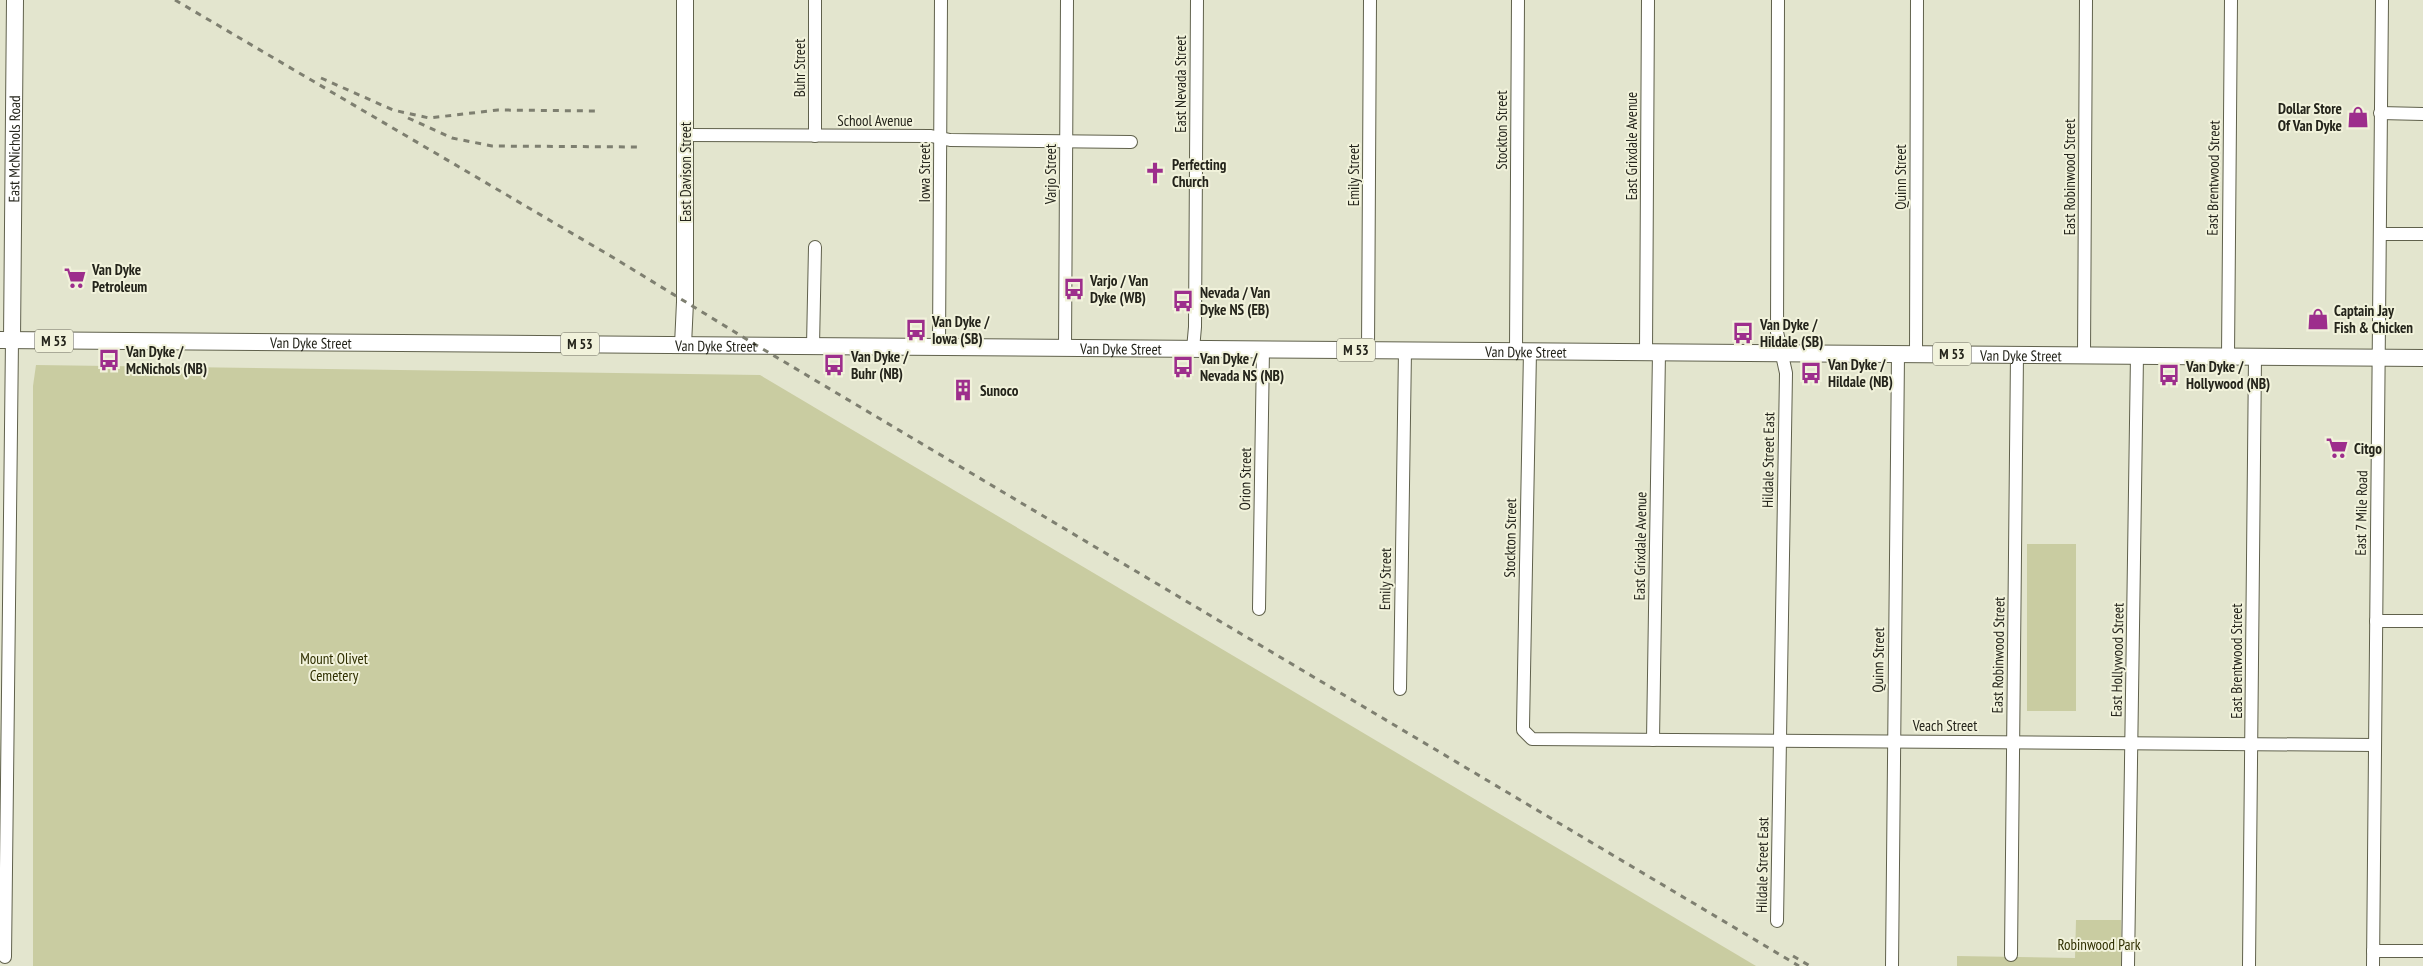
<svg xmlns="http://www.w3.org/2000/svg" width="2423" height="966" font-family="'PT Sans Narrow',sans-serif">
<rect width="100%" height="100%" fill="#e3e5ce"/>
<!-- green -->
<g fill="#c9cca1">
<path d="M36,365L760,375L1756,966H33V386Z"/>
<rect x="2027" y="544" width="49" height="167"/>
<path d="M2076,920H2121V966H1957V956L2075,958Z"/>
</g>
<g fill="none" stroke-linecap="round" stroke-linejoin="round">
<!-- minor casing -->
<g stroke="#60614c" stroke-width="14">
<g id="minor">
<path d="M2380,113L2423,114"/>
<path d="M684,135L931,136L950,140L1131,142"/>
<path d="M815,136V0"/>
<path d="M2380,234H2423"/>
<path d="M813,346L815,247"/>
<path d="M939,347L941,0"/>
<path d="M1065,348L1067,0"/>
<path d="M1193,349L1195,327L1197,0"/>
<path d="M1368,350L1370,0"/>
<path d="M1516,351L1518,0"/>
<path d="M1530,351L1523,726V730L1532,739L2375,745"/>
<path d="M1646,352L1648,0"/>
<path d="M1916,354L1917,0"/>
<path d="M2084,355L2086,0"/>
<path d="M2228,356L2231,0"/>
<path d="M1259,609L1263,349"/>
<path d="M2376,621H2423"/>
<path d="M1400,689L1405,350"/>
<path d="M1653,740L1659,352"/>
<path d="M1777,921L1786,373L1777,332L1778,0"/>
<path d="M2373,951H2423"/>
<path d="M2011,955L2017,354"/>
<path d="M5,957L12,340"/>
<path d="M1892,966L1898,354"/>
<path d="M2128,966L2137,355"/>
<path d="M2249,966L2255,356"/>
<path d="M2373,966L2382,0"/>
</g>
</g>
<!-- major casing -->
<g stroke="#60614c" stroke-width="18">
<g id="major">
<path id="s1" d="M0,340L2423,358"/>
<path id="s2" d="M12,340L15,0"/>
<path d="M683,345L685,302V0"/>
</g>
</g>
<!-- minor -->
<use href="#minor" stroke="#fff" stroke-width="12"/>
<!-- major -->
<use href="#major" stroke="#fff" stroke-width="16"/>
<!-- rail -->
<g stroke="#7e7f70" stroke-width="3" stroke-dasharray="6 6" stroke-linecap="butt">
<path d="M175,0L614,258L756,345L1799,966"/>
<path d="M321,78L393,110L429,118L498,110L600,111"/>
<path d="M408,118L452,138L492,146L642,147"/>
<path d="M1793,956L1810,966"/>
</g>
</g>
<!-- icons -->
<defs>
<g id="shop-bare" transform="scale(1.725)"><path d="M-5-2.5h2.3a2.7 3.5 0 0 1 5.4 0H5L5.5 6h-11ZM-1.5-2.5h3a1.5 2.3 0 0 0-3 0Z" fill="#9d2e8c" stroke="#f1f2db" stroke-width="2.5" paint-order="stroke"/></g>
<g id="church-bare" transform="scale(1.725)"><path d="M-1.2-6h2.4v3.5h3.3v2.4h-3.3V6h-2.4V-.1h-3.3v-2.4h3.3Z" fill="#9d2e8c" stroke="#f1f2db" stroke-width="2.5" paint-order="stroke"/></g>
<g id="supermarket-bare" transform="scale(1.725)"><path d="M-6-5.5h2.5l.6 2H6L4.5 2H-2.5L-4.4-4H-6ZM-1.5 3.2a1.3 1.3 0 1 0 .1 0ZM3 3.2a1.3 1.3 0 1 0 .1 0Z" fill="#9d2e8c" stroke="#f1f2db" stroke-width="2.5" paint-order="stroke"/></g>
<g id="bus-bare" transform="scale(1.725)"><path d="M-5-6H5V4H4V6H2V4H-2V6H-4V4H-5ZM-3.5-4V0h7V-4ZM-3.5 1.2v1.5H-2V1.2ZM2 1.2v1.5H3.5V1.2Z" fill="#9d2e8c" stroke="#f1f2db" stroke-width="2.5" paint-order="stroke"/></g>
<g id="building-bare" transform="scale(1.725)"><path d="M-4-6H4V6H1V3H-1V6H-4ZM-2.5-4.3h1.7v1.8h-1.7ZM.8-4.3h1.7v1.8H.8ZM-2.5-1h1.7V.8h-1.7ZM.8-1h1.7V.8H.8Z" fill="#9d2e8c" stroke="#f1f2db" stroke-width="2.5" paint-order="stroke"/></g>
</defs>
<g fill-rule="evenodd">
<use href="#shop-bare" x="2358" y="117"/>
<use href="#church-bare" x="1155" y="173"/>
<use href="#supermarket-bare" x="75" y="278"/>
<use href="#bus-bare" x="1074" y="289"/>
<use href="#bus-bare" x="1183" y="301"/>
<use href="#shop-bare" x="2318" y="319"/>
<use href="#bus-bare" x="916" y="330"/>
<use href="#bus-bare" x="1743" y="333"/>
<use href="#bus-bare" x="109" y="360"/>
<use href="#bus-bare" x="834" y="365"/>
<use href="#bus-bare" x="1183" y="367"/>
<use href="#bus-bare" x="1811" y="373"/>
<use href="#bus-bare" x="2169" y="375"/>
<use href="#building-bare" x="963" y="390"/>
<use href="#supermarket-bare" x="2337" y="448"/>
</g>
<g text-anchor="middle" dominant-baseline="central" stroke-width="4" stroke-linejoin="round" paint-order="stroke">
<!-- shield labels -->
<g fill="#f1f2db" stroke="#626255" stroke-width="1">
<rect x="35" y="329.5" width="38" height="23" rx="4"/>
<rect x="561" y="332.5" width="38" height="23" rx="4"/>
<rect x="1337" y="338.5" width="38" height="23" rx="4"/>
<rect x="1933" y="342.5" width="38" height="23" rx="4"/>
</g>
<g font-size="14" font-weight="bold" fill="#24241b">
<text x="54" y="341">M 53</text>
<text x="580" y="344">M 53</text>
<text x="1356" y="350">M 53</text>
<text x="1952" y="354">M 53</text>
</g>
<!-- street labels -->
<g font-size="15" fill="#24241b" stroke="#f1f2db">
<text transform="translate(799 68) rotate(-90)">Buhr Street</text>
<text transform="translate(1180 84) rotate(-90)">East Nevada Street</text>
<text x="875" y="120">School Avenue</text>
<text transform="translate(1501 130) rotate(-90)">Stockton Street</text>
<text transform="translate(1631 146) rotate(-90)">East Grixdale Avenue</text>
<text stroke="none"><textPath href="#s2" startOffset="191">East McNichols Road</textPath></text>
<text transform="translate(685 172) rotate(-90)">East Davison Street</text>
<text transform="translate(924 173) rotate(-90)">Iowa Street</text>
<text transform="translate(1050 174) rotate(-90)">Varjo Street</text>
<text transform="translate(1353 175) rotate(-90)">Emily Street</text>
<text transform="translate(1900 177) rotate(-90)">Quinn Street</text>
<text transform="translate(2069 177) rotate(-90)">East Robinwood Street</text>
<text transform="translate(2213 178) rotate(-89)">East Brentwood Street</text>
<text stroke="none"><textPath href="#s1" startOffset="311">Van Dyke Street</textPath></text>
<text stroke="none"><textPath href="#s1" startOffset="716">Van Dyke Street</textPath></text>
<text stroke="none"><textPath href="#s1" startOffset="1121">Van Dyke Street</textPath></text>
<text stroke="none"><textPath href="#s1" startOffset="1526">Van Dyke Street</textPath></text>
<text stroke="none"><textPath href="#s1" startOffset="2021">Van Dyke Street</textPath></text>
<text transform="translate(1768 460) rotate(-89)">Hildale Street East</text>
<text transform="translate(1245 479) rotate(-89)">Orion Street</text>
<text transform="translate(2361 513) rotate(-89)">East 7 Mile Road</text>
<text transform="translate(1510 538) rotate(-89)">Stockton Street</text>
<text transform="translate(1640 546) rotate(-89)">East Grixdale Avenue</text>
<text transform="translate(1385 579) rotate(-89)">Emily Street</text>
<text transform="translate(1998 655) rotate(-89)">East Robinwood Street</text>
<text transform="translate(1878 660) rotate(-89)">Quinn Street</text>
<text transform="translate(2117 660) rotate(-89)">East Hollywood Street</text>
<text transform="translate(2236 661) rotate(-90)">East Brentwood Street</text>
<text x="1945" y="725">Veach Street</text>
<text transform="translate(1762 865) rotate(-89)">Hildale Street East</text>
</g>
<!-- poi labels -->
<g font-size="15" font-weight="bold" fill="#24241b" stroke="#f1f2db" text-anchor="start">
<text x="2342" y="108" text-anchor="end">Dollar Store<tspan x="2342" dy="17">Of Van Dyke</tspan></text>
<text x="1172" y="164">Perfecting<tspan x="1172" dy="17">Church</tspan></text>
<text x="92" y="269">Van Dyke<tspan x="92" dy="17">Petroleum</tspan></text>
<text x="1090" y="280">Varjo / Van<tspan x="1090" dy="17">Dyke (WB)</tspan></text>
<text x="1200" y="292">Nevada / Van<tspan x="1200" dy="17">Dyke NS (EB)</tspan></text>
<text x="2334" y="310">Captain Jay<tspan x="2334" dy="17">Fish &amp; Chicken</tspan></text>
<text x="932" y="321">Van Dyke /<tspan x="932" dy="17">Iowa (SB)</tspan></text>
<text x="1760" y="324">Van Dyke /<tspan x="1760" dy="17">Hildale (SB)</tspan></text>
<text x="126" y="351">Van Dyke /<tspan x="126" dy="17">McNichols (NB)</tspan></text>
<text x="851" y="356">Van Dyke /<tspan x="851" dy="17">Buhr (NB)</tspan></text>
<text x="1200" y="358">Van Dyke /<tspan x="1200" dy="17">Nevada NS (NB)</tspan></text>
<text x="1828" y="364">Van Dyke /<tspan x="1828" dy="17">Hildale (NB)</tspan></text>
<text x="2186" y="366">Van Dyke /<tspan x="2186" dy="17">Hollywood (NB)</tspan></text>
<text x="980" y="390">Sunoco</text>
<text x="2354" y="448">Citgo</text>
</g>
<!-- park labels -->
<g font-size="15" fill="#2f2f00" stroke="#f1f2db">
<text x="334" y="658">Mount Olivet<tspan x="334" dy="17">Cemetery</tspan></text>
<text x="2099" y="944">Robinwood Park</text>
</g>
</g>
</svg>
